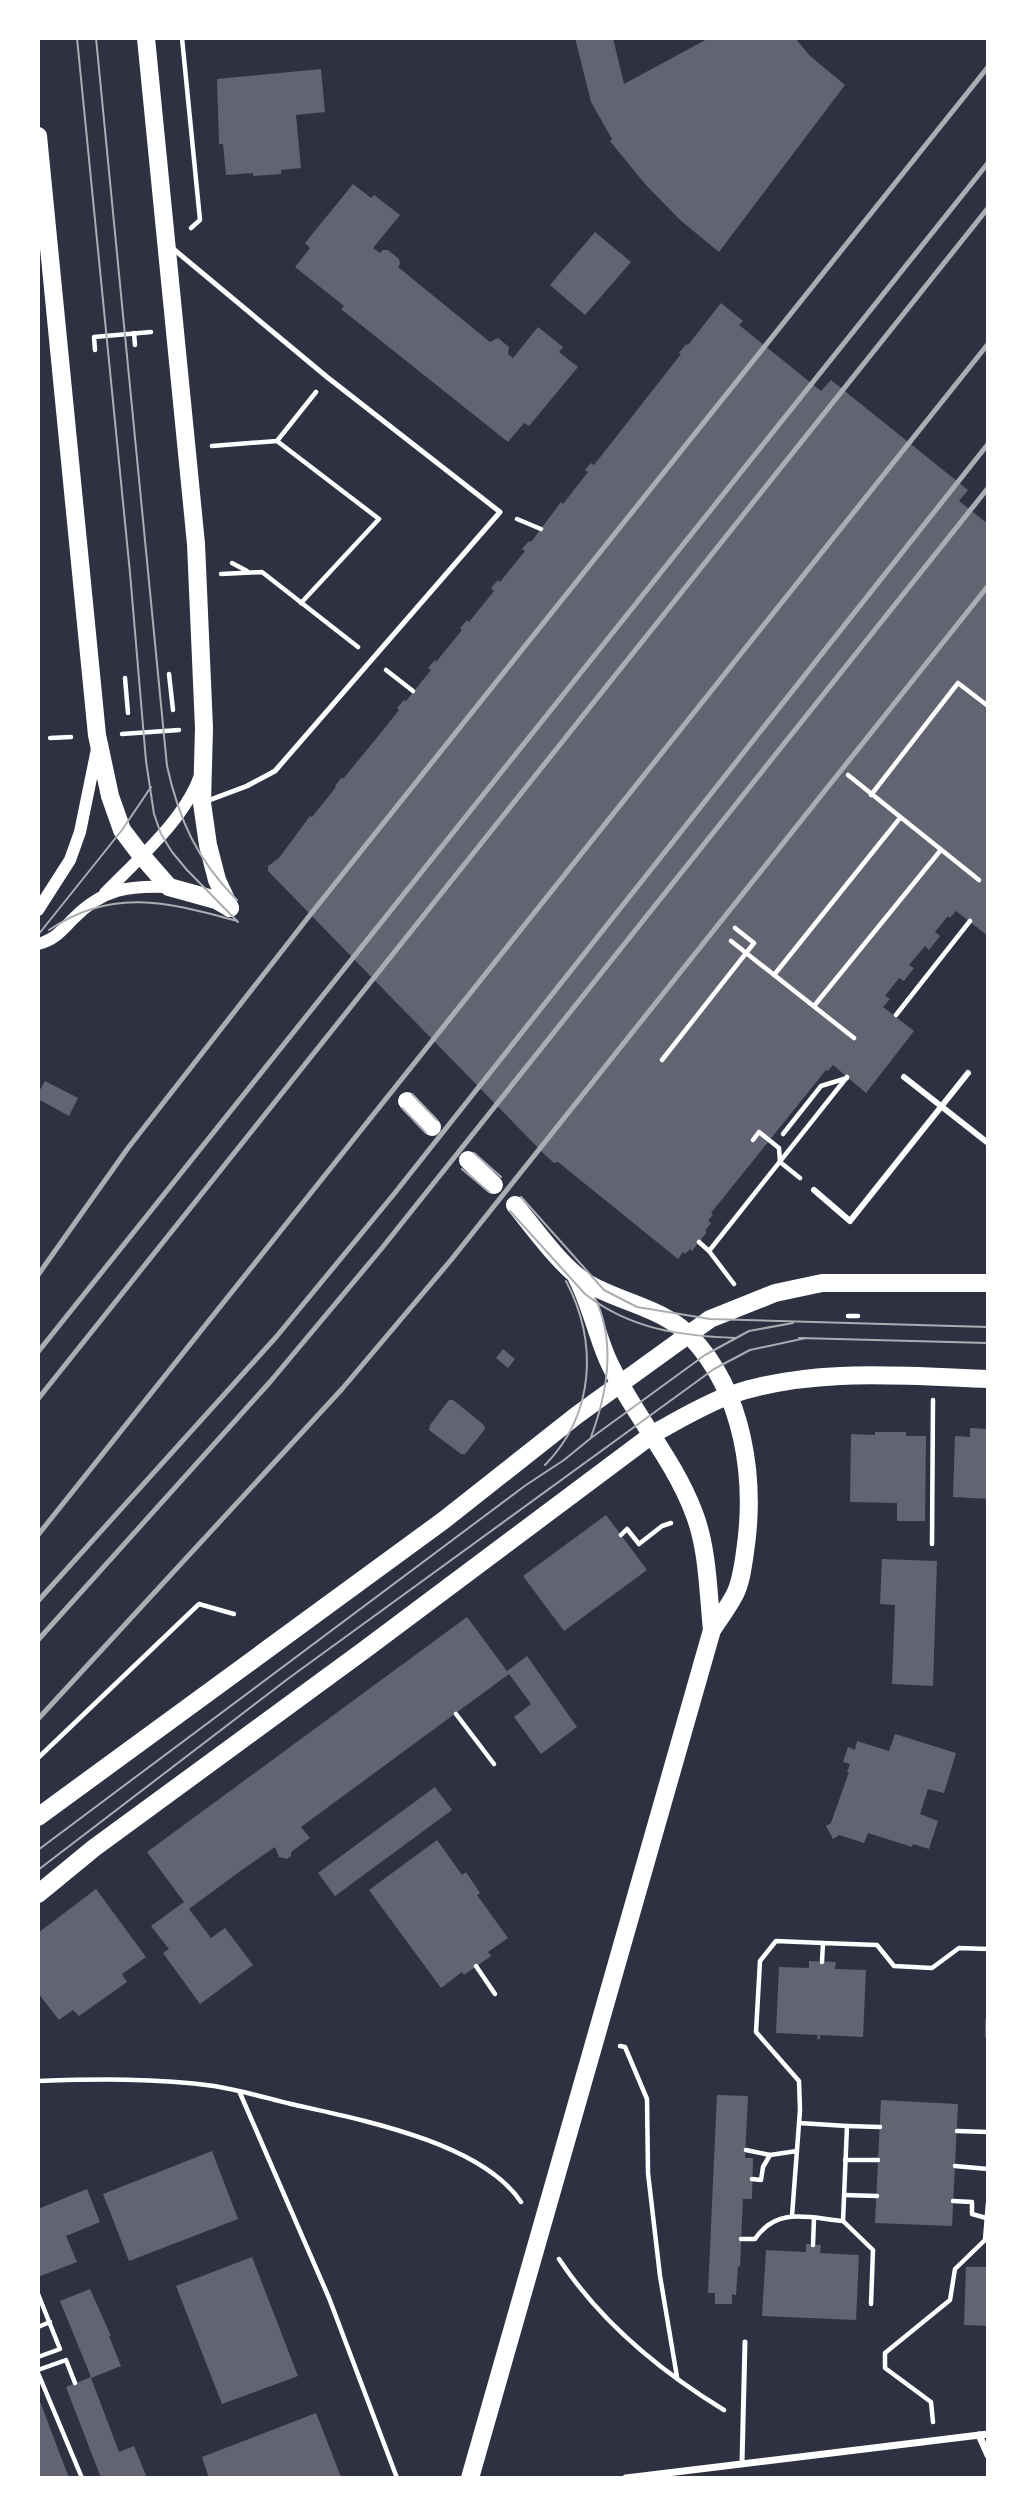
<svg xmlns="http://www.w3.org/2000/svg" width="1026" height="2516" font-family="'Source Sans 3',sans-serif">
<rect width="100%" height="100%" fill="#2d3142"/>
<!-- building -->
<g fill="#626471">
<path d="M575,38H613L624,84L709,38H795L810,56L845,85L719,252L680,220L645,184L610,141L612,139L591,102Z"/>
<path d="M321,69L325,112L296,115L301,168L281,170V174L253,176V173L226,175L223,144H219L217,79Z"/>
<path d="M353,184L371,198L374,195L400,215L373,248L380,253L383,250H388L399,259L400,264L398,267L490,342L498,338L509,347L508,354L513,358L538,327L563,347L559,352L578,367L529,426L524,423L508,442L341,309L344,306L295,267L310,248L305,243Z"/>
<path d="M595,232L631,262L585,315L550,285Z"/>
<path d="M721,303L743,321L739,325L821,391L831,380L968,490L959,501L988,524V936L956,911L950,918L948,916L935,932L940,936L929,950L925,946L909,965L914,968L904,981L899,978L885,996L890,999L883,1007L914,1031L866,1093L833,1065L828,1071L826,1070L711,1213L713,1215L708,1220L711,1223L705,1231L707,1232L692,1251L690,1249L685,1254L683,1252L678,1259L558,1162L554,1163L545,1155L268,871V866L279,858L310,816L312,817L336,787L335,786L342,777L343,779L375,740L399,710L397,708L404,700L406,701L431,670L428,668L435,660L436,662L462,630L460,628L467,620L469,622L494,591L491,588L498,580L500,582L525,551L522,549L529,541L531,542L561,502L563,504L588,472L585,470L591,463L594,465L681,354L679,353L686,344L688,345Z"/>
<path d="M45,1081L78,1098L69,1116L38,1099V1093Z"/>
<path d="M503,1349L515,1359L508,1368L496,1358Z"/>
<path d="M449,1400H453L484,1425L485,1429L465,1454H461L429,1430L430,1425Z"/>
<path d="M970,1428L988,1429V1499L953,1497L955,1436L970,1437Z"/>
<path d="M875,1432H906V1436H926L925,1521H897V1503L850,1502L851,1434L875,1435Z"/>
<path d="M606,1515L647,1570L564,1631L523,1576Z"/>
<path d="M882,1559L937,1561L933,1686L892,1684L895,1605L880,1604Z"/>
<path d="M467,1617L507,1671L527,1656L577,1727L541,1754L514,1717L531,1704L509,1674L301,1827L310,1838L291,1852V1856L287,1859L279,1857L275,1847L239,1872L189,1909L211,1938L225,1928L253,1965L200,2004L163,1953L169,1949L151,1926L184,1902L147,1852Z"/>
<path d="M895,1734L956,1753L944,1793L928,1789L920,1814L938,1821L929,1849L913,1844L912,1847L868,1833L864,1843L839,1835L833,1839L826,1826L831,1823L849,1772H847L850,1764L843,1762L848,1747L855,1750L857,1741L889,1751Z"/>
<path d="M435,1787L452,1810L335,1896L318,1873Z"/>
<path d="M437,1840L462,1875L466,1872L480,1893L477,1895L508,1938L488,1952L491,1956L464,1975L462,1972L441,1988L369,1890Z"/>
<path d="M96,1889L146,1957L122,1974L127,1982L79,2016L73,2010L59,2020L38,1993V1933Z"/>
<path d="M809,1961L836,1962L835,1969L866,1970L863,2037L820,2035V2039H817L818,2035L776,2033L779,1967L809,1968Z"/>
<path d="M985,2019H988V2038L985,2037Z"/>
<path d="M717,2095L748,2096L745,2158H753L752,2199H743L740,2267L738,2266L736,2295L732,2294V2304H715V2293H708Z"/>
<path d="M881,2100L958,2104L952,2226L875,2223Z"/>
<path d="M212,2151L238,2219L129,2261L103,2194Z"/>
<path d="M87,2189L100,2222L66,2236L77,2262L38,2277V2209Z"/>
<path d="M806,2244L821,2245L820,2253L859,2255L856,2320L762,2316L766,2250L806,2252Z"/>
<path d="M252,2257L298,2376L222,2404L176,2286Z"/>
<path d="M966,2267H988V2326L964,2325Z"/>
<path d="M90,2289L111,2336H109L121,2366L91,2378L119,2452L134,2446L147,2478H101L66,2387L91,2377L60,2301Z"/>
<path d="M38,2399H39L69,2478H38Z"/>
<path d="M316,2413L341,2477L209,2478L202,2457Z"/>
</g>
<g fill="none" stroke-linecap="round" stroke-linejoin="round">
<!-- path -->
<g stroke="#fff" stroke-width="4.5">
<path d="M182,38L200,220L191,228"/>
<path d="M134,333L135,345"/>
<path d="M95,350L94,337L151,332"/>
<path d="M277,441L379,519L301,603"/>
<path d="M212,446L277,441L316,392"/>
<path d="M517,519L541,529"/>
<path d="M232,563L247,571"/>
<path d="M221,574L262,572L358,647"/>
<path d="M386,670L413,691"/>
<path d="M169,674L173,710"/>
<path d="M125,678L128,713"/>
<path d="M122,734L179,730"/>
<path d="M50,738L71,737"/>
<path d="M848,775L979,880"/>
<path d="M871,795L958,683L988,706"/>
<path d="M731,941L854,1038"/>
<path d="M774,975L900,818"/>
<path d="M814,1006L940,851"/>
<path d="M896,1015L970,921"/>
<path d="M662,1060L754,943L735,928"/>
<path d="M783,1134L821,1086L847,1078"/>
<path d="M753,1140L759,1132L779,1148L780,1162L800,1178"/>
<path d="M699,1242L709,1251L734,1284"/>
<path d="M709,1251L847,1077"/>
<path d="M848,1316H858"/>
<path d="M621,1535L627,1529L639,1544L662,1526L671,1523"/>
<path d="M932,1544L933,1400"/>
<path d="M456,1714L494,1764"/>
<path d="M38,1758L199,1604L234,1614"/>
<path d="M822,1962L823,1943L877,1945L894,1966L932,1968L959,1948L988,1949"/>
<path d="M476,1966L495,1994"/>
<path d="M620,2046L625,2047L647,2099L648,2173L660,2276L677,2377"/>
<path d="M38,2081C97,2079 156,2078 214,2086C240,2090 266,2098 291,2104C358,2119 481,2142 521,2202"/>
<path d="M240,2093L329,2298L397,2478"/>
<path d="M799,2123L847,2126L843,2221L873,2250L871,2304"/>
<path d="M847,2126L880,2127"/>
<path d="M957,2131L988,2132"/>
<path d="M746,2150L770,2155"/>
<path d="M845,2160H878"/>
<path d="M955,2166L988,2169"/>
<path d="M752,2179L761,2180L763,2167L770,2155L797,2151"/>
<path d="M844,2195L877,2196"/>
<path d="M953,2201L972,2202V2214L986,2218"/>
<path d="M792,2216L800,2110L799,2081L756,2032L760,1961L776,1941L823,1943"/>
<path d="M741,2239H755C777,2206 810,2218 843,2221"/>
<path d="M813,2245L814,2218"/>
<path d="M559,2259C600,2321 660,2371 724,2410"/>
<path d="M38,2294L60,2349L38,2357"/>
<path d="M38,2327L50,2322"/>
<path d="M38,2370L66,2360L75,2383"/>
<path d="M38,2373L82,2478"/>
<path d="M933,2422L931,2402L885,2368V2353L950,2300L955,2269L985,2240L988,2203"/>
</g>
<!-- service -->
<g stroke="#fff" stroke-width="5">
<path d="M171,247L327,377L500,512L275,771L247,786L207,801"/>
<path d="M742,2463L745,2342"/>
</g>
<!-- pedestrian -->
<g stroke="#fff" stroke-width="6">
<path d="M904,1077L988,1143"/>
<path d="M814,1190L850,1221L968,1073"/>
</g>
<!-- minor -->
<g stroke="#fff" stroke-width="7">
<path d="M979,2435L988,2455"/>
<path d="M626,2478L988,2434"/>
</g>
<!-- tertiary -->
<g stroke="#fff" stroke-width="12">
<path d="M105,893C137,860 183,821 199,778"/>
<path d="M38,910L70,860L80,832L97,749"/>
<path d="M38,944C55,940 62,930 73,919C102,889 129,885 169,887"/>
</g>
<!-- primary -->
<g stroke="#fff" stroke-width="18">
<path d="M146,38L196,544L204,728L202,803L208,845L217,880L230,908"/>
<path d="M38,136L97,735L110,796L122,830L141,855L169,887L216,900L230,908"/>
<path d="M407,1101L432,1127"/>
<path d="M468,1160L494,1185"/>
<path d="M577,1278C590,1303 596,1332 607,1358C631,1412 673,1457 694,1513C708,1549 708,1592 712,1630"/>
<path d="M38,1817L444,1520L577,1415L710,1319L775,1293L822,1283H988"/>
<path d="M38,1894L94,1848L363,1651L653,1434C678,1420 703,1405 730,1395C812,1367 903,1376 988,1379"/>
<path d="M470,2478L712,1630C720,1618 729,1606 735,1594C741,1582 743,1566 745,1552C756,1479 744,1393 691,1337C662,1307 621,1303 587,1283C562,1268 534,1228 515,1205"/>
</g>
<!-- tram -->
<g stroke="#abadb3" stroke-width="2">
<path d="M77,38L130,573L146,761L154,814L161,834L172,852L187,870L238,922"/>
<path d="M96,38L167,766C179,820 197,860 237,900"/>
<path d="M49,930C113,886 170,903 237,921"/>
<path d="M38,935L122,830L151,787"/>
<path d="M412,1094L437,1120"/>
<path d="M402,1108L426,1133"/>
<path d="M474,1153L501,1177"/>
<path d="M462,1169L489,1192"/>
<path d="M521,1197L604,1290L637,1307L710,1319L988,1327"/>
<path d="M510,1211L585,1294C630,1329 680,1336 736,1338"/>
<path d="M799,1338L988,1343"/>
<path d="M591,1437C607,1394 616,1342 595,1298"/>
<path d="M545,1465C595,1414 598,1342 566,1281"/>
<path d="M38,1850L526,1485L564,1460L591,1438L705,1355L749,1331L793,1323"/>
<path d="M38,1870L289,1678L714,1369L750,1350L806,1338"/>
</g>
<!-- rail -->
<g stroke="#abadb3" stroke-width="5">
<path d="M38,1275L128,1148L310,915L988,67"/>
<path d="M38,1352L988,163"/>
<path d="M38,1399L988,208"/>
<path d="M38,1535L988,344"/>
<path d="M38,1601L277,1336L394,1194L988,444"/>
<path d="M38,1640L270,1382L382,1248L988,488"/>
<path d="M38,1719L342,1389L451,1260L988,586"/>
</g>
</g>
<!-- border -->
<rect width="1026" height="2516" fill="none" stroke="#ffffff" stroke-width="80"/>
</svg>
